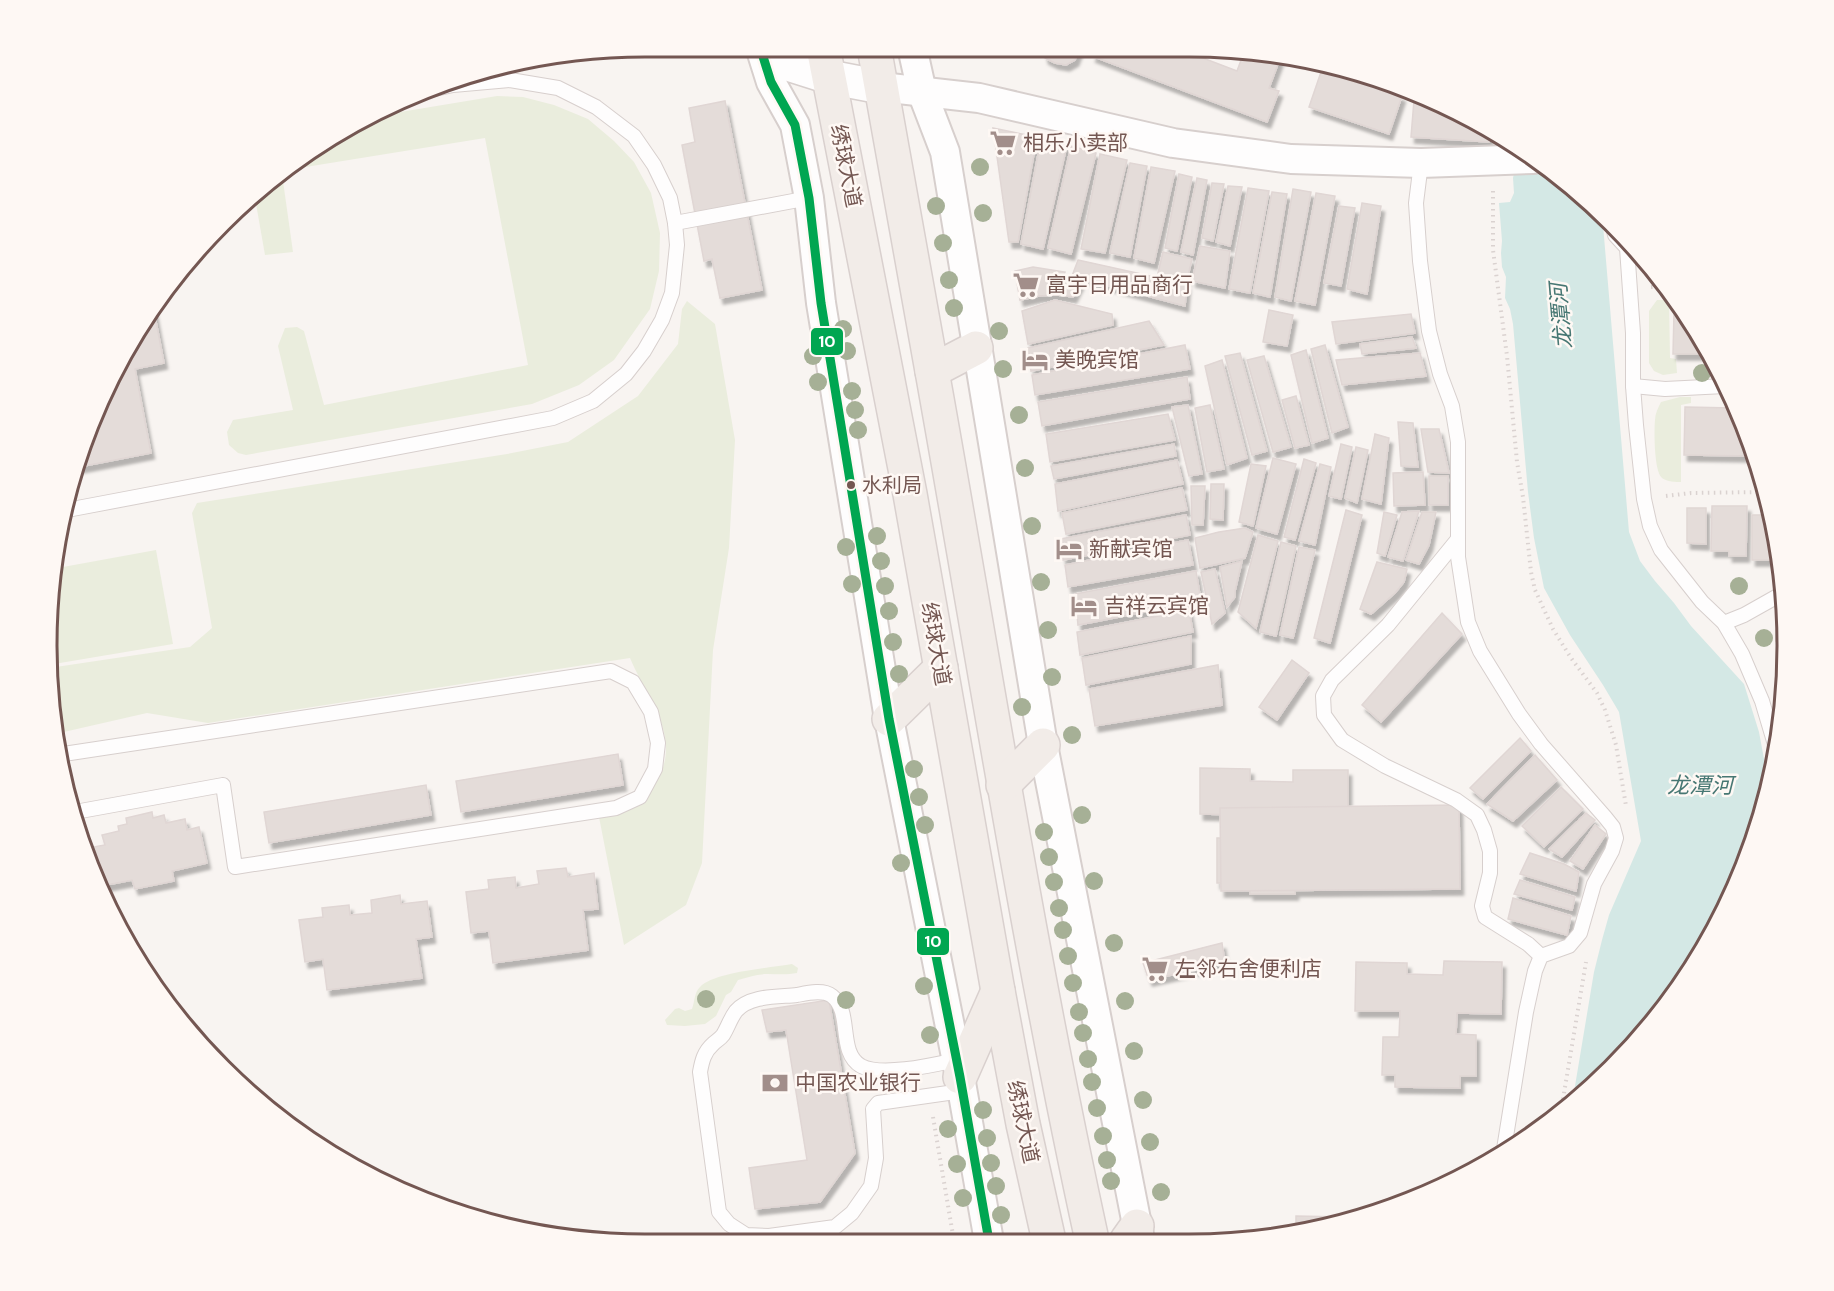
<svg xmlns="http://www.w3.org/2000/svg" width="1834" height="1291" font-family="'DM Sans','Noto Sans SC',sans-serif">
<defs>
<filter id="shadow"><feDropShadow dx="3.5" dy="6" stdDeviation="1.5" flood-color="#0004"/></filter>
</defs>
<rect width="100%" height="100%" fill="#f8f4f1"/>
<!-- green -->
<g fill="#eaeddd">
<path d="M497,96L523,97L554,105L588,119L614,141L634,162L651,193L660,233L659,271L650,309L614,360L579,385L532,404L246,455L238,453L229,445L227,432L233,420L293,410L278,346L285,328L297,327L304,331L324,405L528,365L485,138L287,170L313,147L364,118Z"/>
<path d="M282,174L293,252L265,255L255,198Z"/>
<path d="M1657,300H1669L1670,358L1676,359L1677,373L1663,375L1654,371L1649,363V311Z"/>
<path d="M687,301L715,324L735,440L729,548L713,650L702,863L686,905L624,945L599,817C612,815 628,812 639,805C645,802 649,792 653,787C686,740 648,701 630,658L208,723L147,713L55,734L49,668L190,647L212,628L192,513L197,503L507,454L568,442L638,396L678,344L682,309Z"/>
<path d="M1680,397H1691V403L1681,405V482C1676,482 1667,482 1662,478C1654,471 1654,431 1655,420C1655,414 1658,408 1661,402Z"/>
<path d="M156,550L173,644L48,665L47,646L52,569Z"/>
<path d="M792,964L798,968L797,973C787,975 778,974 768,974C757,974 748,977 738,980L731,992L726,995L716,1016L705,1024L685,1026L667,1025L665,1020L675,1009L679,1008L685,1011L692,1009C695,1001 694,993 700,987C714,972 770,968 792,964Z"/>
</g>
<!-- water -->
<path fill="#d4e8e5" d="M1519,149L1583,195L1602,213L1629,532L1640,561L1655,581L1674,603L1691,626L1744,684L1759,732L1769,786L1767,800L1726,910L1664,1010L1584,1096L1572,1104L1594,972L1602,940L1609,915L1641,841L1619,712L1603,685L1570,635L1544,588L1534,538L1528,492L1513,324L1510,309L1505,298L1506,277L1502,267L1501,253L1502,241L1499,203L1510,202L1514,193L1513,178Z"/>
<!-- building -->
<g fill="#e4dcd9" stroke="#e0d6d4" stroke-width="1.5" filter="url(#shadow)">
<path d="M1043,47H1080L1075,60L1066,65L1055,63L1045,58Z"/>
<path d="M1096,47H1174L1237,71L1244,52L1281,56L1269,88L1279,91L1267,122L1092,56Z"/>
<path d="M1322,69L1402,96L1389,134L1309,107Z"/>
<path d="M1414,100L1436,101L1490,128L1489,142L1411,137Z"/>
<path d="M725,101L762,290L720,298L712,259L704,261L682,145L695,142L689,108Z"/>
<path d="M993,128L1037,137L1018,242H1009Z"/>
<path d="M1041,139L1067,145L1043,249L1021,244Z"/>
<path d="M1071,146L1096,153L1071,254L1048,248Z"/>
<path d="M1100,154L1127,160L1105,253L1081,249Z"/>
<path d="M1130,163L1147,166L1130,257L1110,253Z"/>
<path d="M1151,167L1175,171L1154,263L1134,258Z"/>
<path d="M1179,174L1192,177L1177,251L1165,248Z"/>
<path d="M1197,178L1207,180L1193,255L1181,252Z"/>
<path d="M1212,183L1224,184L1213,241L1202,238Z"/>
<path d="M1228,186L1242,187L1230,246L1216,242Z"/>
<path d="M1248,188L1269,191L1250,293L1229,289Z"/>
<path d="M1293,189L1311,192L1291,301L1275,297Z"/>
<path d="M1272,192L1287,194L1270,297L1253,293Z"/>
<path d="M1316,193L1335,196L1315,305L1295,301Z"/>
<path d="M1362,203L1381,206L1367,294L1347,289Z"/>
<path d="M1339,206L1355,208L1341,286L1324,283Z"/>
<path d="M1200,246L1230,251L1225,288L1192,281Z"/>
<path d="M1163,252L1192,259L1187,280L1158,273Z"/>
<path d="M1078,260L1187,284L1185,306L1072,276Z"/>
<path d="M1033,267L1065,272L1063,278L1080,283L1073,297L1057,295L1039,296L1020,300L1015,271Z"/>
<path d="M1055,300L1112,314L1113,325L1028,344L1022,311Z"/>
<path d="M153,306L164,363L135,369L151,453L79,467L92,416L147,313Z"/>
<path d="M1269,310L1293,315L1287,346L1263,342Z"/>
<path d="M1674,312H1683L1707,346L1711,354H1673Z"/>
<path d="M1411,314L1415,333L1336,344L1332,322Z"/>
<path d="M1149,321L1164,345L1031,371L1028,348Z"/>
<path d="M1412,337L1416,348L1362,354L1360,344Z"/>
<path d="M1185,345L1190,369L1035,395L1032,375Z"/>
<path d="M1325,345L1348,427L1332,433L1311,349Z"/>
<path d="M1306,350L1328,438L1312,443L1291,355Z"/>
<path d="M1240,353L1267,451L1252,455L1225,356Z"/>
<path d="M1420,353L1426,376L1342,385L1336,360Z"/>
<path d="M1264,356L1291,447L1273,452L1247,360Z"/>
<path d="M1222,360L1247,458L1227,465L1205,366Z"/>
<path d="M1187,377L1190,399L1042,426L1038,402Z"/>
<path d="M1296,396L1309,445L1295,448L1282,400Z"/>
<path d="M1188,405L1202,474L1189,476L1172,407Z"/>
<path d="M1210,405L1224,469L1207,472L1195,408Z"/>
<path d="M1685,407L1735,408L1753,447V456L1684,455Z"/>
<path d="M1168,414L1175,440L1050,462L1046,434Z"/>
<path d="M1398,422L1413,423L1418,467L1401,466Z"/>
<path d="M1421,429H1439L1449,473L1428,472Z"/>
<path d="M1375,434L1389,438L1381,504L1362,499Z"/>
<path d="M1174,444L1176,456L1054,479L1051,466Z"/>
<path d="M1341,444L1352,447L1341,499L1329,496Z"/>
<path d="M1356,447L1368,450L1357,503L1345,498Z"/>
<path d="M1273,458L1296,464L1277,534L1256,528Z"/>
<path d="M1304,459L1316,463L1295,540L1284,537Z"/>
<path d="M1177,460L1183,484L1058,511L1055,484Z"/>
<path d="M1251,464L1266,466L1253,526L1239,522Z"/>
<path d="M1320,464L1331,467L1315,545L1299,541Z"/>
<path d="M1423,472L1425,505L1394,506L1393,473Z"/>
<rect x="1429" y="476" width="19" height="29"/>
<path d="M1211,484H1224L1223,520L1210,519Z"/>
<path d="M1191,486H1205L1203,525H1192Z"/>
<path d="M1182,488L1187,510L1066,534L1062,513Z"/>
<path d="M1712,506H1747L1746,556H1729V551H1711Z"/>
<path d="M1687,508H1706V544L1687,543Z"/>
<path d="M1346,510L1362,515L1330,643L1314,638Z"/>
<path d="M1419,511L1403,561L1388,557L1402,512Z"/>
<path d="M1384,512L1397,515L1385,556L1377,553Z"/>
<path d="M1422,512H1436L1429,545L1419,564L1406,560Z"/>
<path d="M1186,515L1190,535L1063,560L1060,539Z"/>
<path d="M1752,515H1770L1777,544V560H1752Z"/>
<path d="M1245,528L1253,532L1245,558L1200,568L1195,538L1219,532Z"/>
<path d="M1258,535L1278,541L1256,628L1238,612Z"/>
<path d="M1188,540L1193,565L1068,587L1065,565Z"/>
<path d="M1281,542L1296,546L1276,636L1260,632Z"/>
<path d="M1299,547L1315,550L1293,638L1280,635Z"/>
<path d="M1242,561L1235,591V597L1227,607L1220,567Z"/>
<path d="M1377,562L1407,569L1404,582L1395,593L1371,614L1360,609Z"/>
<path d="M1215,569L1225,613L1212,624L1201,572Z"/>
<path d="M1196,571L1201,601L1078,625L1075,594Z"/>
<path d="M1777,603H1784L1785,641H1776Z"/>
<path d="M1189,610L1193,632L1080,655L1077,632Z"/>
<path d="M1442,613L1462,634L1381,722L1362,705Z"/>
<path d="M1191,636V664L1086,685L1082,658Z"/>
<path d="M1292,660L1309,673L1277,720L1259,707Z"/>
<path d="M1218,665L1222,705L1095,726L1089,689Z"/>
<path d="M1520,738L1531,751L1483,799L1470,788Z"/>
<path d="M618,754L623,785L461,812L456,781Z"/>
<path d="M1535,755L1557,780L1513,821L1487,804Z"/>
<path d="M1200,768L1250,769V781L1293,782V770H1348V815L1289,814V843L1322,844L1321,882H1295V894H1250V883H1217V838H1242L1243,815L1200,814Z"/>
<path d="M426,785L431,815L269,843L264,812Z"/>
<path d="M1561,787L1583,809L1544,847L1522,826Z"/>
<path d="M1459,805L1460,889L1221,891L1220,808Z"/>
<path d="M152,812L153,818L164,815L166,823L185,819L187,830L199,827L207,863L172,871L174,881L135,889L132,880L101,886L93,847L105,845L102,835L119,831L118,826L127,824L126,818Z"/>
<path d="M1586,813L1595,820L1562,857L1549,849Z"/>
<path d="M1595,825L1606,834L1583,869L1570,861Z"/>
<path d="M1530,853L1564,864L1579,872L1576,891L1520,874Z"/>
<path d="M566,868L568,877L594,873L598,909L583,910L588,950L493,963L489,931L471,933L466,892L489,889L488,880L515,877L516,888L539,884L537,871Z"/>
<path d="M1520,880L1575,897L1572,910L1514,894Z"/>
<path d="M400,895L401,904L427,901L432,937L416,939L422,978L327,990L323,959L305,962L299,920L323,917L322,908L349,905L350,915L372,913L371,900Z"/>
<path d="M1513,898L1571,916L1567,935L1508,919Z"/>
<path d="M1222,943L1225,963L1149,980L1143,963Z"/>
<path d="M1444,961L1502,962L1501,1014L1457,1013L1456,1034L1476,1035V1076H1460V1088L1395,1087V1075H1382L1383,1037H1399L1400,1011H1355L1356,962L1407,963V974L1443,975Z"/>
<path d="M829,1000L855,1153L820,1202L755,1209L749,1168L807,1160L786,1030L767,1032L762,1010Z"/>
<path d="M1296,1216L1345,1217V1221L1296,1233Z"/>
</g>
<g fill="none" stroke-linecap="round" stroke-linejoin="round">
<!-- service casing -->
<g stroke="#d7cfcd" stroke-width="16">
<g id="service">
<path d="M1421,163L1416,203L1420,261L1429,331L1440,374L1452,406L1458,442V557L1468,622L1480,651L1519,714L1541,744L1605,817L1613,827L1616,838L1612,851L1594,884L1580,933L1569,946L1541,956L1535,971L1526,1012L1504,1149"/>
<path d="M675,223L809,198"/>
<path d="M1612,224L1615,235L1627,248L1633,333V386L1636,425L1644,499L1650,526L1661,550L1702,602L1724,623L1742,654L1762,701L1776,748"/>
<path d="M1633,386L1665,389L1725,386"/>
<path d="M67,510L553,418L593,401L626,374L644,351L662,320L672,293L677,245L675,223L670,198L654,165L634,136L596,107L558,88L510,80L453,85L430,90"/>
<path d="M1458,539L1388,625L1332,680L1323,696L1324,715L1342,740L1385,766L1456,800L1477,815L1484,830L1490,851V873L1482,906L1485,917L1528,944L1541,956"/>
<path d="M1724,623L1744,615L1783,593"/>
<path d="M57,755L611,671L633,682L651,712L658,743L655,769L640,797L616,808L235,867L223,785L75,812"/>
<path d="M956,1060C933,1065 882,1077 861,1066C837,1052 853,1012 832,996C823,989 807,993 797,995C778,997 750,995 736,1011C730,1019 728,1027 723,1035C720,1039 716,1041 713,1044C704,1052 702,1061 700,1072L719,1212L729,1224L746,1235L769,1236L835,1227L852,1213L871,1186L876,1158L873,1109L878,1103L962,1091"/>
</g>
</g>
<!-- minor casing -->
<g stroke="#d7cfcd" stroke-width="32">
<g id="minor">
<path d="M760,47L771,82L795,125L809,198L821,303L889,719L960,1077L989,1241"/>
<path d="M912,47L922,92L945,152L1043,745L1140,1240"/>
<path d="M881,87L979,98L1173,143L1291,159L1421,163L1533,159"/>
</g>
</g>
<!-- tertiary casing -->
<g stroke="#d7cfcd" stroke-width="36">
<path id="tertiary" d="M763,47L788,64L829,77L881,87"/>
</g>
<!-- primary casing -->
<g stroke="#d9d0ce" stroke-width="36">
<g id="primary">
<path d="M823,47L910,494L998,991L1023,1124L1049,1241"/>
<path d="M874,47C893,155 913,262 932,371C984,661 1029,952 1092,1240"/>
<path d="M932,371L976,348"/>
<path d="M889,719L941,668"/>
<path d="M1003,785L1043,745"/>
<path d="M960,1077L998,991"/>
<path d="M1127,1240L1137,1226"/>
</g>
</g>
<!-- path -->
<g stroke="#dad2d0" stroke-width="4" stroke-dasharray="1.5 4.5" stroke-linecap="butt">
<path d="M1493,191V250L1507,356L1517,462L1523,497L1531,572L1535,590L1553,629L1571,658L1597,693L1605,710L1616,745L1626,806"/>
<path d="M1651,287L1664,286"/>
<path d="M1666,496L1691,493L1765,492"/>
<path d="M1775,677L1786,678"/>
<path d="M1561,1111L1586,962"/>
<path d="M933,1117L954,1241"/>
</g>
<!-- service -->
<use href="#service" stroke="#fefdfd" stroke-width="14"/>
<!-- minor -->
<use href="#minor" stroke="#fefdfd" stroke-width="28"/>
<!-- tertiary -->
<use href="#tertiary" stroke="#fefdfd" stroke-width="33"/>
<!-- primary -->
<use href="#primary" stroke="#f2ece8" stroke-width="33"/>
<!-- bus-1 casing -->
<g stroke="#fef8f4" stroke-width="14">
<path id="bus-1" d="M760,47L771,82L795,125L809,198L821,303L889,719L960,1077L989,1241"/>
</g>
<!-- bus-1 -->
<use href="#bus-1" stroke="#00a651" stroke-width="9"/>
</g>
<!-- trees -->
<g fill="#a6b096">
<circle cx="980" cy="167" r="9"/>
<circle cx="936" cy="206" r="9"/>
<circle cx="983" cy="213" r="9"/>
<circle cx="943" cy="243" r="9"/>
<circle cx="949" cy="280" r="9"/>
<circle cx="954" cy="308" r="9"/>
<circle cx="843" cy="329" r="9"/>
<circle cx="999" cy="331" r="9"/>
<circle cx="847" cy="351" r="9"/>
<circle cx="813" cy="356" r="9"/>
<circle cx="1003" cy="369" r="9"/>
<circle cx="1702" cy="373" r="9"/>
<circle cx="818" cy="382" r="9"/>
<circle cx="852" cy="391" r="9"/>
<circle cx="855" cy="410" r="9"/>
<circle cx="1019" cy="415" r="9"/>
<circle cx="858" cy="430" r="9"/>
<circle cx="1025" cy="468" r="9"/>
<circle cx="1032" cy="526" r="9"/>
<circle cx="877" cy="536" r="9"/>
<circle cx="846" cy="547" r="9"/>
<circle cx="881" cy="561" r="9"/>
<circle cx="1041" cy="582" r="9"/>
<circle cx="852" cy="584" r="9"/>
<circle cx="885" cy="586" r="9"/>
<circle cx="1739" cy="586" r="9"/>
<circle cx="889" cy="611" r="9"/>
<circle cx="1048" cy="630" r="9"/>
<circle cx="1764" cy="638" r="9"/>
<circle cx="893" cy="642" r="9"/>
<circle cx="899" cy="674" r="9"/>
<circle cx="1052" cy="677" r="9"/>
<circle cx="1022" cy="707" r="9"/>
<circle cx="1072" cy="735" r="9"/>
<circle cx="914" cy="769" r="9"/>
<circle cx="919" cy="797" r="9"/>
<circle cx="1082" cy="815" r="9"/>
<circle cx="925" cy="825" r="9"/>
<circle cx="1044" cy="832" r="9"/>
<circle cx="1049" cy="857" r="9"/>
<circle cx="901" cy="863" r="9"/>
<circle cx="1094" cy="881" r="9"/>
<circle cx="1054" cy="882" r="9"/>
<circle cx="1059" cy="908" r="9"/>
<circle cx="1063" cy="930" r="9"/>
<circle cx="1114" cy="943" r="9"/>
<circle cx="1068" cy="956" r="9"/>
<circle cx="1073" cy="983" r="9"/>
<circle cx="924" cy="986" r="9"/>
<circle cx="706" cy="999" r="9"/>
<circle cx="846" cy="1000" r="9"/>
<circle cx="1125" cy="1001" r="9"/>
<circle cx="1079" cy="1012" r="9"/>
<circle cx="1083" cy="1033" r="9"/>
<circle cx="930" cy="1035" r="9"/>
<circle cx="1134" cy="1051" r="9"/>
<circle cx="1088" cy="1059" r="9"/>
<circle cx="1092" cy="1082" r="9"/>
<circle cx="1143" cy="1100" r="9"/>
<circle cx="1097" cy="1108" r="9"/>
<circle cx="983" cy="1110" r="9"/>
<circle cx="948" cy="1129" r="9"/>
<circle cx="1103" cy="1136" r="9"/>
<circle cx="987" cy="1138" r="9"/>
<circle cx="1150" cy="1142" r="9"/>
<circle cx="1107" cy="1160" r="9"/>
<circle cx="991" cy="1163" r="9"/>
<circle cx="957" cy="1164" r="9"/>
<circle cx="1111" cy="1181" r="9"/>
<circle cx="996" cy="1186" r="9"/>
<circle cx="1161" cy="1192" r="9"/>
<circle cx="963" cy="1198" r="9"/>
<circle cx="1001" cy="1215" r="9"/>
</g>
<!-- icons -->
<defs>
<g id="supermarket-bare" transform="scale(2.07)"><path d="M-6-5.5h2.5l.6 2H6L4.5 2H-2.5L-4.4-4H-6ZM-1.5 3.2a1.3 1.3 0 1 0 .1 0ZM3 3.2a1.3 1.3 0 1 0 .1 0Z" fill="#a28e8a" stroke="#fef8f4" stroke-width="2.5" paint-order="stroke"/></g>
<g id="hotel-bare" transform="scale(2.07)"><path d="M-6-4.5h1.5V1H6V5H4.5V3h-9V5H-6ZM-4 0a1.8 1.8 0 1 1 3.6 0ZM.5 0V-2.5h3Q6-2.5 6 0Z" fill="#a28e8a" stroke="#fef8f4" stroke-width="2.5" paint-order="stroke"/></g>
<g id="bank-bare" transform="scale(2.07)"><path d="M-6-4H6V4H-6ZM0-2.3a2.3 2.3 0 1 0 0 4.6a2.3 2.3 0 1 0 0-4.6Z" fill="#a28e8a" stroke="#fef8f4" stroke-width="2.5" paint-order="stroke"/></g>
</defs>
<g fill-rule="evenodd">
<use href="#supermarket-bare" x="1003" y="143"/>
<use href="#supermarket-bare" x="1026" y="285"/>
<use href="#hotel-bare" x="1035" y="360"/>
<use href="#hotel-bare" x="1069" y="549"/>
<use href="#hotel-bare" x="1084" y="606"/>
<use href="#supermarket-bare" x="1155" y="969"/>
<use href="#bank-bare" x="775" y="1083"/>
</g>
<!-- markers -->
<circle fill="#745752" stroke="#fef8f4" stroke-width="2" cx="851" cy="485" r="5"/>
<g text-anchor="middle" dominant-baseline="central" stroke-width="5" stroke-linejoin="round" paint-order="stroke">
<!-- bus labels -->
<g font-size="20" fill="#745752" stroke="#fef8f4" text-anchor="start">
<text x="862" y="485">水利局</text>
</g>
<!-- poi labels -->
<g font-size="21" fill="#745752" stroke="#fef8f4" text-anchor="start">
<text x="1023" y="143">相乐小卖部</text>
<text x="1046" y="285">富宇日用品商行</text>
<text x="1055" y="360">美晚宾馆</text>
<text x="1089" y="549">新献宾馆</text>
<text x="1104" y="606">吉祥云宾馆</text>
<text x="1175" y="969">左邻右舍便利店</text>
<text x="795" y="1083">中国农业银行</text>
</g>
<!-- street labels -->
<g font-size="21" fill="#745752" stroke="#fef8f4">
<text transform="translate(846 166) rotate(79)">绣球大道</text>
<text transform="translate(936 644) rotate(80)">绣球大道</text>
<text transform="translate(1023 1122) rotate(78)">绣球大道</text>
</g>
<!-- water labels -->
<g font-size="22" font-style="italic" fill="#477773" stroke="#fef8f4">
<text transform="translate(1561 316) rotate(-95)">龙潭河</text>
<text x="1700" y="785">龙潭河</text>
</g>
</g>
<!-- crop -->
<path d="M0 0H1834V1291H0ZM645 57H1189A588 588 0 0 1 1777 645V646A588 588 0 0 1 1189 1234H645A588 588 0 0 1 57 646V645A588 588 0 0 1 645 57Z" fill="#fef8f4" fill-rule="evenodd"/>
<path fill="none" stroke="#745752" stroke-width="3" d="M645 57H1189A588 588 0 0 1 1777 645V646A588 588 0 0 1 1189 1234H645A588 588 0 0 1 57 646V645A588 588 0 0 1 645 57Z"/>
<g stroke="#fef8f4" stroke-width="2">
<rect x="810" y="327" width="34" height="29" rx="6" fill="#00a651"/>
<rect x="916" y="927" width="34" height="29" rx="6" fill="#00a651"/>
</g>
<g font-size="16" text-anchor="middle" font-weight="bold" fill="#fff">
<text x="827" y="347">10</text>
<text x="933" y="947">10</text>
</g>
</svg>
